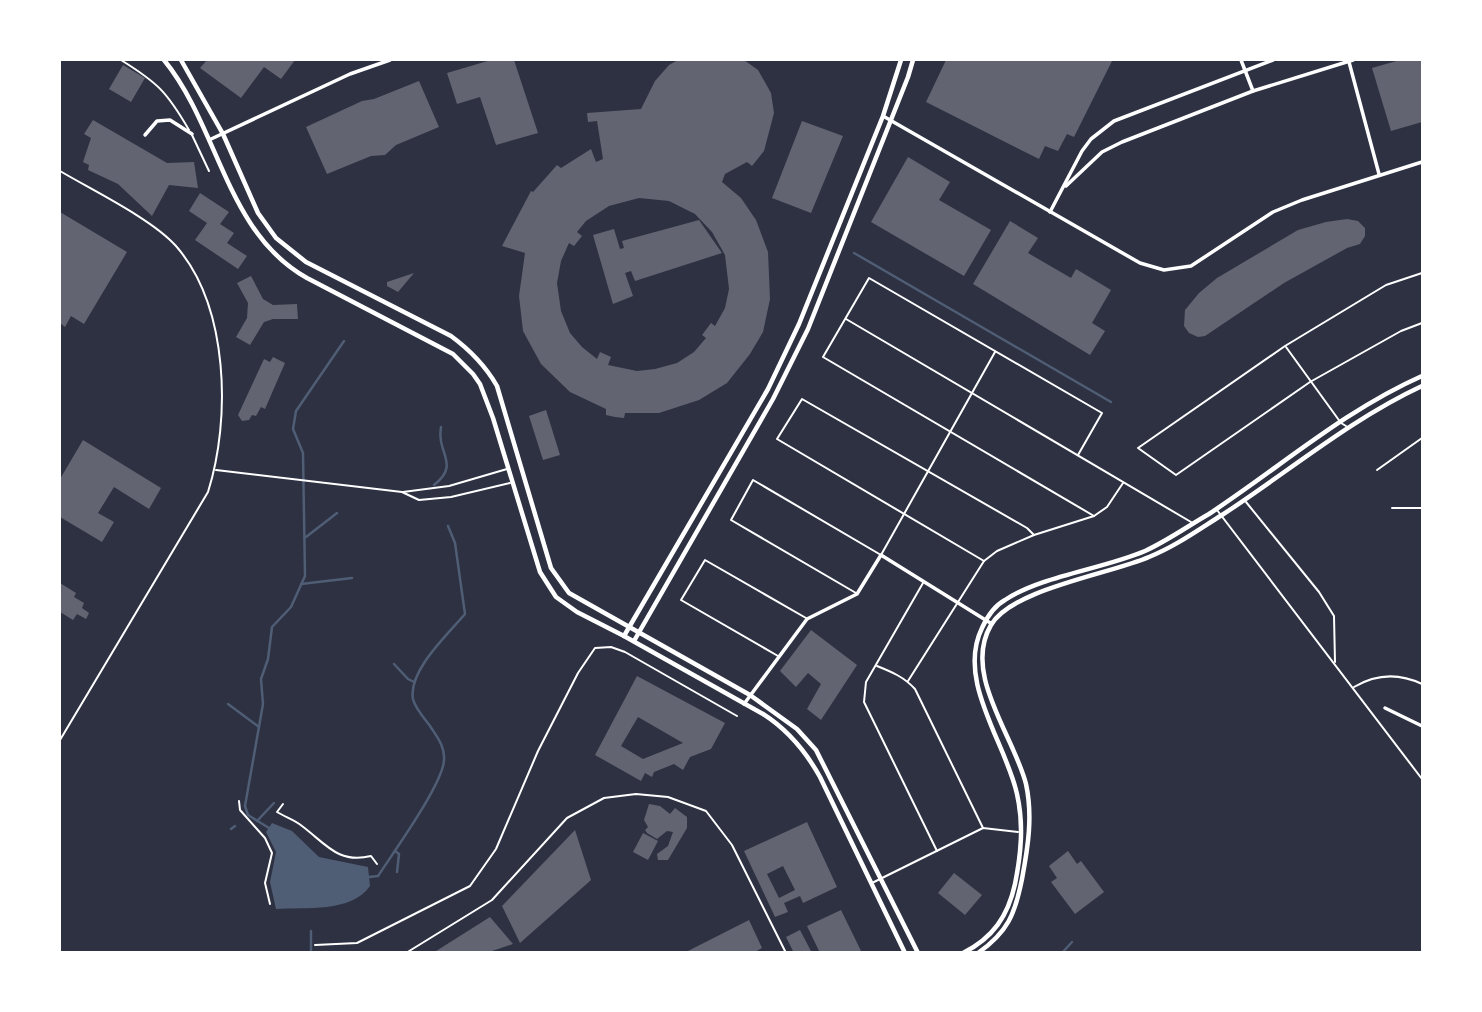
<svg xmlns="http://www.w3.org/2000/svg" width="1482" height="1012" font-family="'Source Serif 4',serif">
<rect width="100%" height="100%" fill="#2d3142"/>
<!-- water -->
<path fill="#4f5d75" d="M272,823L292,831L319,857L368,867L370,886C351,913 306,907 276,909L270,882L276,852L266,832Z"/>
<g fill="none" stroke-linecap="round" stroke-linejoin="round">
<!-- stream -->
<g stroke="#4f5d75" stroke-width="2.5">
<path d="M854,253L1111,402"/>
<path d="M434,485C461,464 436,453 441,427"/>
<path d="M306,537L337,513"/>
<path d="M301,584L352,578"/>
<path d="M394,664L408,679L414,682"/>
<path d="M228,704L259,727"/>
<path d="M257,821L274,803"/>
<path d="M269,828L248,815L245,806L263,704L261,679L268,659L272,627L291,607L305,576L303,453L293,429L296,411L344,341"/>
<path d="M231,829L235,826"/>
<path d="M395,851L399,854L397,872"/>
<path d="M369,877L378,876C393,853 443,784 444,760C445,746 437,737 430,726C424,718 415,708 413,699C408,671 447,635 465,614L455,543L448,526"/>
<path d="M311,931V953"/>
<path d="M1062,953L1072,942"/>
</g>
</g>
<!-- building -->
<g fill="#626471" fill-rule="evenodd">
<path d="M207,60H295L281,79L264,67L241,98L200,68Z"/>
<path d="M491,60H514L538,133L496,145L480,97L457,104L447,73Z"/>
<path d="M678,60H744L758,70L771,93L774,113L764,151L752,166L747,162L725,174L722,182L741,198L756,220L768,252L770,299L763,332L750,354L727,383L699,400L659,413H625L624,418L615,417L606,415V409L570,392L541,364L523,331L519,296L525,253L502,246L531,191L533,192L557,165L561,168L591,149L596,162L603,159L597,121L588,122L587,113L641,109L655,81L669,65ZM639,198L669,201L695,214L712,232L725,255L729,289L725,308L715,326L711,323L702,335L706,338L694,352L677,363L655,369L637,371L608,365L611,357L600,352L597,359L582,347L570,333L561,311L557,283L561,261L569,243L574,246L582,236L577,232L586,221L609,206Z"/>
<path d="M946,60H1112V61L1074,137L1067,134L1058,151L1045,146L1039,159L926,102Z"/>
<path d="M1400,60H1422V122L1391,131L1372,68Z"/>
<path d="M123,65L145,78L131,102L109,89Z"/>
<path d="M419,81L439,127L396,145L385,155L371,156L327,174L306,127L362,101L374,99Z"/>
<path d="M93,120L167,163L194,162L198,188L169,185L152,216L118,184L88,170L89,165L83,162L91,138L84,134Z"/>
<path d="M802,121L843,136L811,213L772,198Z"/>
<path d="M908,157L950,182L939,200L991,230L964,276L871,222Z"/>
<path d="M200,193L229,212L220,224L234,233L227,243L247,256L238,269L195,240L207,223L189,211Z"/>
<path d="M60,212L127,252L84,324L71,316L65,327L60,323Z"/>
<path d="M1347,219L1358,221L1365,228V236L1360,244L1347,248L1284,283L1205,336L1198,337L1189,333L1184,326L1185,310L1199,293L1217,278L1298,230L1326,222Z"/>
<path d="M699,220L722,253L635,281L631,271L625,273L633,296L613,304L593,235L614,229L620,249L624,248L622,241Z"/>
<path d="M1010,221L1038,238L1028,253L1071,278L1076,269L1111,290L1092,323L1105,331L1090,355L973,284Z"/>
<path d="M414,273L398,292L387,286V282Z"/>
<path d="M251,276L263,299L273,305L297,304L298,319H273L264,322L250,345L236,337L247,318L248,303L237,283Z"/>
<path d="M273,357L285,363L265,409L261,407L256,416L252,415L249,420L242,421L238,415L264,359L270,362Z"/>
<path d="M546,410L560,455L543,460L529,416Z"/>
<path d="M83,440L161,488L149,509L114,487L98,513L114,522L102,542L60,517V479Z"/>
<path d="M60,583L76,593L74,597L84,603L82,608L89,613L86,619L77,614L73,620L60,612Z"/>
<path d="M811,630L857,665L821,720L807,709L821,684L808,673L796,687L780,671Z"/>
<path d="M637,676L725,723L711,749L690,757L683,770L674,764L654,772L652,777L645,773L641,781L595,755ZM638,717L683,743L643,759L621,746Z"/>
<path d="M649,804L660,806L670,814L675,808L687,817V828L668,860H658L657,854L668,846L673,832L667,831L657,839L647,833L645,830L648,827L644,820Z"/>
<path d="M807,822L837,887L803,903L800,896L784,903L788,912L775,917L744,851ZM783,866L795,890L779,898L767,874Z"/>
<path d="M575,830L591,880L520,943L502,906Z"/>
<path d="M643,833L658,841L648,860L633,852Z"/>
<path d="M1068,851L1077,864L1081,861L1104,892L1075,914L1051,882L1057,878L1049,866Z"/>
<path d="M954,873L982,895L965,915L938,893Z"/>
<path d="M841,910L862,953H820L807,926Z"/>
<path d="M490,917L513,944L486,953H433Z"/>
<path d="M749,920L762,948L753,953H684Z"/>
<path d="M800,930L812,953H794L786,937Z"/>
</g>
<g fill="none" stroke-linecap="round" stroke-linejoin="round">
<!-- path -->
<g stroke="#fff" stroke-width="2">
<path d="M239,801L240,810L265,838L272,853L265,883L270,904"/>
<path d="M283,804L277,812C285,817 295,820 302,826C326,844 338,864 371,856L377,864"/>
</g>
<!-- service -->
<g stroke="#fff" stroke-width="2">
<path d="M121,60C158,83 167,92 189,130"/>
<path d="M192,135L209,171"/>
<path d="M60,171C92,190 152,219 176,246C229,307 231,419 208,492L60,740"/>
<path d="M1422,273L1386,285L1285,346L1138,448L1176,475L1310,382L1401,331L1422,323"/>
<path d="M846,319L1191,522"/>
<path d="M1286,347L1341,423L1346,426"/>
<path d="M1078,455L1102,413L869,278L823,357L1094,516"/>
<path d="M216,470L402,492L419,500L451,497L510,483"/>
<path d="M1377,470L1422,438"/>
<path d="M403,492L449,486L507,469"/>
<path d="M1246,502L1319,592L1334,616L1335,662"/>
<path d="M1392,508H1422"/>
<path d="M1217,510L1422,779"/>
<path d="M984,561L777,439L802,399L1027,528L1034,535"/>
<path d="M923,583L866,682L864,702L937,851"/>
<path d="M856,593L731,520L753,480L881,555L995,352"/>
<path d="M778,656L681,600L705,560L806,618"/>
<path d="M877,666C892,672 904,677 915,689L983,828"/>
<path d="M908,681L984,561L997,551L1034,535L1094,516L1107,507L1123,483"/>
<path d="M1354,687C1376,674 1399,673 1422,684"/>
<path d="M872,883L983,828L1018,832"/>
<path d="M315,945L357,943L470,886L496,849L538,751L578,673L595,648L611,647L625,652L737,716"/>
<path d="M406,953L492,900L567,818L604,798L636,794L668,797L706,811L732,845L786,953"/>
</g>
<!-- minor -->
<g stroke="#fff" stroke-width="3.5">
<path d="M1241,60L1253,91"/>
<path d="M1349,62L1379,174"/>
<path d="M883,116L1140,263L1164,270L1191,266L1273,212L1302,200L1422,162"/>
<path d="M145,135L157,121L170,120L192,134"/>
<path d="M209,140L350,74L390,60"/>
<path d="M1066,186L1102,152L1122,142L1253,91L1353,60"/>
<path d="M1050,212L1082,151L1091,139L1114,121L1273,60"/>
<path d="M744,704L807,619L857,594L881,555L992,624"/>
<path d="M1385,708L1422,726"/>
</g>
<!-- tertiary -->
<g stroke="#fff" stroke-width="4.5">
<path d="M164,60C219,127 226,233 307,278L453,354L473,374L480,384L493,418L540,572L556,597L577,612L624,636L763,714C788,730 805,750 820,777L905,953"/>
<path d="M181,60L223,134L258,213L276,238L306,262L451,336C470,350 485,365 497,386L551,568L569,593L750,695L797,729L816,750L918,953"/>
<path d="M624,636L768,389L799,324L883,116L901,60"/>
<path d="M634,641L773,399L808,329L908,77L913,60"/>
<path d="M963,953C993,938 1008,916 1015,884C1021,854 1024,825 1017,794C1006,743 956,681 982,628C987,617 994,606 1005,600C1041,576 1103,569 1145,551C1167,541 1188,526 1209,514C1279,468 1345,410 1422,376"/>
<path d="M978,953C1008,932 1015,914 1022,879C1028,847 1033,816 1026,784C1014,736 962,674 991,625C1012,589 1110,574 1149,557C1176,546 1198,530 1222,515C1288,472 1351,419 1422,386"/>
</g>
</g>
<!-- border -->
<rect width="1482" height="1012" fill="none" stroke="#ffffff" stroke-width="122"/>
</svg>
